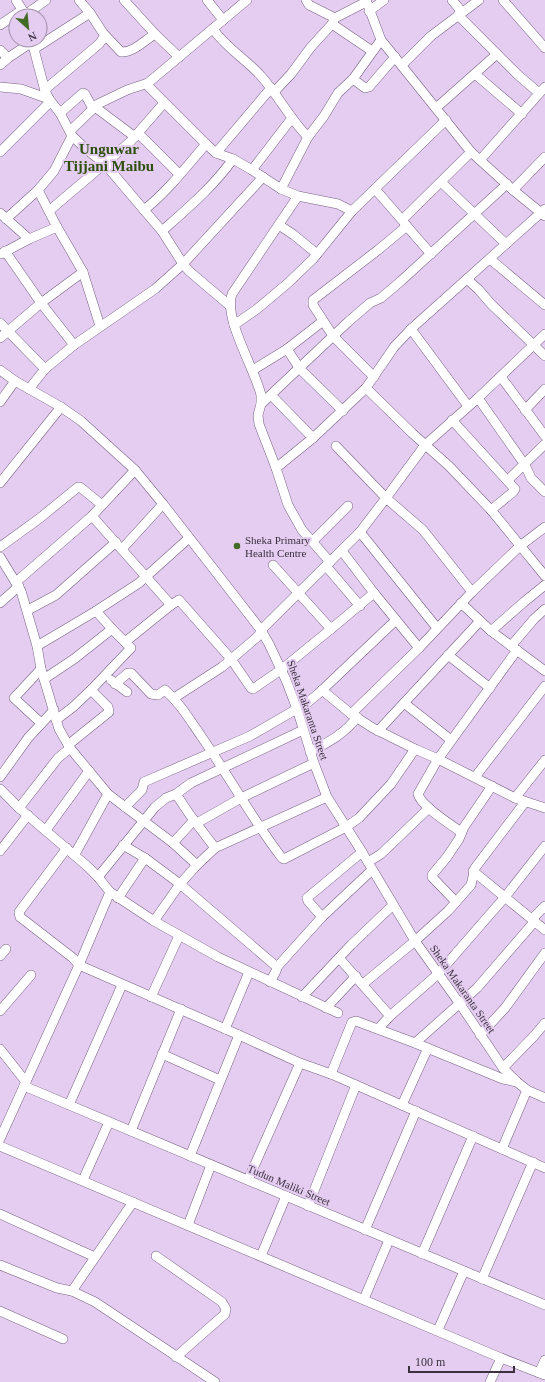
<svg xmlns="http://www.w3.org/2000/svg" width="545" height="1382" font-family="'Times New Roman',serif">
<rect width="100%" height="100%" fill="#e5cdf1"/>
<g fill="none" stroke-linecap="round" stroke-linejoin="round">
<!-- minor casing -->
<g stroke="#766181" stroke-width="10">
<g id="minor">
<path d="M16,0L25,14"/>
<path d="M79,0L90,13L103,33L121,52C133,53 145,40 155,34"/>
<path d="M124,0L155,34L179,57"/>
<path d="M207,0L223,20"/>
<path d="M247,0L148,83L149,87L206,144L216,153L233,159L252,170L281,189L298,196L338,204L352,211"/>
<path d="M306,0L309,5L335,18"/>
<path d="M366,0L381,40L471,152L513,190L545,216"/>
<path d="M452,0L462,12"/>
<path d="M503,0L545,48"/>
<path d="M369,11L384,0"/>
<path d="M25,15L46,0"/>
<path d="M458,15L518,75L539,93"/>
<path d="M332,24L372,51"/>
<path d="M0,25L22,10"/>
<path d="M213,29C226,48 246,59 261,76C278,95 290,119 308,137"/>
<path d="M34,49L90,13"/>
<path d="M0,50L8,58"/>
<path d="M0,65L8,58L35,40"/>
<path d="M402,65L431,36L479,0"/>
<path d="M475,74L522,114"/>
<path d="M353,79L365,88L369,87L395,57"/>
<path d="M0,87L21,89L49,99V103L0,152"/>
<path d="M45,91L48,87L99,44L105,36"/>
<path d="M274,92L291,74L311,47L332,24L335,18L366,2"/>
<path d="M95,107L135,137"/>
<path d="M436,108L497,54"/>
<path d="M60,113L83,93L85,94L93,109"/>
<path d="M70,131L98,104L127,90L148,83"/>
<path d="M138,133L179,174"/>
<path d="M72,136L86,149L105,164L144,210L162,231L183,264L189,271L229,305"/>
<path d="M216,153L271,88"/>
<path d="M480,160L545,87"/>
<path d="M252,170L292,118"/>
<path d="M441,182L506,244"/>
<path d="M281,189L308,137L324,116L338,93L353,79L381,40"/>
<path d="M375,189L402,220L471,152"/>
<path d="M38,190L57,227L83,272L100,326"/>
<path d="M513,190L545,157"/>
<path d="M298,196L232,294C223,318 255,369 261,395V404L258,415L259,424L276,468L288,505L302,530L330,562"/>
<path d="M144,210C168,191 186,167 206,144"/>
<path d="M49,211L130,142L164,103"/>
<path d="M0,213L29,239"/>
<path d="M6,219L38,190L54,171L72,136L60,113L49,99L45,91L34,49L35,40"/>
<path d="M404,223L431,254"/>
<path d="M279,225L294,235L317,254"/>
<path d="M162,231C188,208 213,187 233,159"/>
<path d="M5,251L41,303L74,345"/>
<path d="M1,254L29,239L57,227"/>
<path d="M490,259L545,305"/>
<path d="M467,279L479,290L491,304L545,356"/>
<path d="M0,323L45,369"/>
<path d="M234,325L257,309L288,283L313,259L352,211L446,120"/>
<path d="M411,329L468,406"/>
<path d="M0,338L41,303L83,272"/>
<path d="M287,349L300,369L343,411"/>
<path d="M0,370L15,381L61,407L81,421L135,470L163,504L261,630L269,644L286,680L297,709L314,763L327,797L362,852L415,941L460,1004L503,1068L517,1082L527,1090L545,1098"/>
<path d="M253,370L287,349L323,321"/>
<path d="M374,377L333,336L313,305V300L378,250L407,226"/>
<path d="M501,377L545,436"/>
<path d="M366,388L412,433L449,466L491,510L545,576"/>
<path d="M29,389L45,369L74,345L155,289L183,264L263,177"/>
<path d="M271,395L313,438"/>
<path d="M478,398L525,465L531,478L545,492"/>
<path d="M0,402L15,381"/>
<path d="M261,404L348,322L370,303L381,298L401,281L507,184"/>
<path d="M525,410L545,389"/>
<path d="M452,420L513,487L515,489L513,492L491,510"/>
<path d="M336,446L386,498L425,445L478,398L545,334"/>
<path d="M276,468L313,438L366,388L394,347L411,329L545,209"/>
<path d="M508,480L545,444"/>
<path d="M0,483L61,407"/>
<path d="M92,516L171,605L125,642"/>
<path d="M360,532L437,628"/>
<path d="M313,541L348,506"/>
<path d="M0,547L40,518L78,487H80L102,505"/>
<path d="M122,549L163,504"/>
<path d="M342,551L374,593L419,648"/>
<path d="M0,557L21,591L37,646L41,669L59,729L70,748L108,794L75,854"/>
<path d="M273,565L331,629L374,593"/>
<path d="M326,566L360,606"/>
<path d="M16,582L92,516L135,470"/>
<path d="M0,603L19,586"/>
<path d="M461,603L491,631L545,671"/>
<path d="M171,605L179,600L231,659L251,688L253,689L282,669L331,629"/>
<path d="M28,610L56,595L116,542"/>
<path d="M491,631L524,602L545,585"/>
<path d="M37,646L96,611L139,583L189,538"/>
<path d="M511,646L534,619L545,609"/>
<path d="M448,655L490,688"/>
<path d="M41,669L14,698L41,723"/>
<path d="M44,679L74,659L112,629"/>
<path d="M111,680L127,692"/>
<path d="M115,684L128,673H131L151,694L158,695L165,690C180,703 190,720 201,736C229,776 252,819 282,858L284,859L346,827L359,818L391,784L415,749"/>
<path d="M322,690L351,714L373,728L415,749L438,759L515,798L545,808"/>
<path d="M174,698L222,667L256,638L259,635L261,630L360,532L386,498L423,530L472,592"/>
<path d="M404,703L451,740"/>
<path d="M351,714L419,648L472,592L520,546L545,527"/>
<path d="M56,720L73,707L91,690L131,648L112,629L96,611"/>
<path d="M378,731L480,621"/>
<path d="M68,745L109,712L108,707L91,690"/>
<path d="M310,752C327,743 346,733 357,717"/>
<path d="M0,777L28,738L54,710"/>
<path d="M475,777L545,686"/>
<path d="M0,789L19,808L87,866L98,877L110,892L154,921L218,957L338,1013"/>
<path d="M108,794L173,843L197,865"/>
<path d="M176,794L190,815L215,848"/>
<path d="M515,798L545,760"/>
<path d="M125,807L142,790L144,782L250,736L307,703L318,694L396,620"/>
<path d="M19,808L58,758L70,748"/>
<path d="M197,823L241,798L314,763"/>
<path d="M46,830L89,771"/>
<path d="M461,832C450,824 421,806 418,794L438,759L517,650"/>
<path d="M173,843L194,820"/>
<path d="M123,845L145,858"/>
<path d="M67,848L19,912L20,917L73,958L79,965L239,1035L300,1063L331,1074L545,1168"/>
<path d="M0,851L28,815"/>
<path d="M368,862L381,854L429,808"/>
<path d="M473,871L545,930"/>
<path d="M98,877L155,807L166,798L176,794L191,783L303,730"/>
<path d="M118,898L145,858L180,884L277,967L276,971L270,982"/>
<path d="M456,902L432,877V875L447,857L459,839L464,827L492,786"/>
<path d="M322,917L308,901L307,898L362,852"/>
<path d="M532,919L545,906"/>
<path d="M154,921L180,884L197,865L215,848L327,797"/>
<path d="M0,956L6,949"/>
<path d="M339,958L390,1016"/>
<path d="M277,967L322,917L372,870"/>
<path d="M363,984L415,941L448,911L471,885L475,868L525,802"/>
<path d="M151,997L179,936"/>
<path d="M302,997L351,945L393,905"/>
<path d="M326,1008L356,976"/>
<path d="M0,1011L31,975"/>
<path d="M225,1029L249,972"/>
<path d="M378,1029L390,1016L438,974L505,897L545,846"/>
<path d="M480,1035L505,1008L545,953"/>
<path d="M415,1043L477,988L535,921"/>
<path d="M0,1049L26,1082"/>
<path d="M162,1054L220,1080"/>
<path d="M503,1068L534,1036L545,1023"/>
<path d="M331,1074L350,1027L352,1022L356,1021L415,1043L503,1079L517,1082"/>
<path d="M24,1086L545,1305"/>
<path d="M69,1105L122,985"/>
<path d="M402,1105L428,1048"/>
<path d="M131,1131L181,1009"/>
<path d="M0,1139L79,965L110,892"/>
<path d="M0,1146L501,1358L545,1375"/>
<path d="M502,1149L527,1090"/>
<path d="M190,1156L239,1035"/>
<path d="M83,1180L109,1122"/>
<path d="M248,1180L300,1063"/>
<path d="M308,1206L356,1085"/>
<path d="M0,1214L95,1257"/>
<path d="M188,1225L211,1165"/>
<path d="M365,1230L416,1111"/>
<path d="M422,1254L473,1136"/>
<path d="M156,1256L222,1302L226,1309L225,1314L176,1357"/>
<path d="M261,1256L286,1196"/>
<path d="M0,1265L57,1288L72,1291L95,1302L215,1382"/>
<path d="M482,1279L533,1162"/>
<path d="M72,1291L133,1202"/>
<path d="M364,1299L389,1240"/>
<path d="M0,1311L63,1339"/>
<path d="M438,1330L464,1271"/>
<path d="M539,1373L545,1360"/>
<path d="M490,1382L501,1358"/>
</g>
</g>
<!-- minor -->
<use href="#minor" stroke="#fff" stroke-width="9"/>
</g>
<!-- markers -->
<circle fill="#446b26" stroke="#e5cdf1" stroke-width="1.5" cx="237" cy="546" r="4"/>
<g text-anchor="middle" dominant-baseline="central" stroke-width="4" stroke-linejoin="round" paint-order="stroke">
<!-- poi labels -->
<g font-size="11" fill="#3b313f" stroke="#e5cdf1" text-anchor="start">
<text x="245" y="540">Sheka Primary<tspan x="245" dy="13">Health Centre</tspan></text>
</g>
<!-- street labels -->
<g font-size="11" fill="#3b313f" stroke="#e5cdf1">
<text transform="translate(308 710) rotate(71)">Sheka Makaranta Street</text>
<text transform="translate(463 989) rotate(55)">Sheka Makaranta Street</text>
<text transform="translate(289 1185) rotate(23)">Tudun Maliki Street</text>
</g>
<!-- district labels -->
<g font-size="15" font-weight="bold" fill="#2d500f" stroke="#e5cdf1">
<text x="109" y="149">Unguwar<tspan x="109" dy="17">Tijjani Maibu</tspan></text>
</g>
</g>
<!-- north arrow -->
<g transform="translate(28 28) rotate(153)"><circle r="19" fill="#e5cdf1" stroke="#a18faa"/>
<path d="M0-3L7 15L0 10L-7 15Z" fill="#446b26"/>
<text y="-6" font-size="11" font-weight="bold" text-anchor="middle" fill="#3b313f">N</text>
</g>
<!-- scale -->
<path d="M409 1366v6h105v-6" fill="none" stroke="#3b313f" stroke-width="2"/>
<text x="415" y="1366" font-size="12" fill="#3b313f" stroke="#e5cdf1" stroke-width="3" paint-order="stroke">100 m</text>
</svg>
